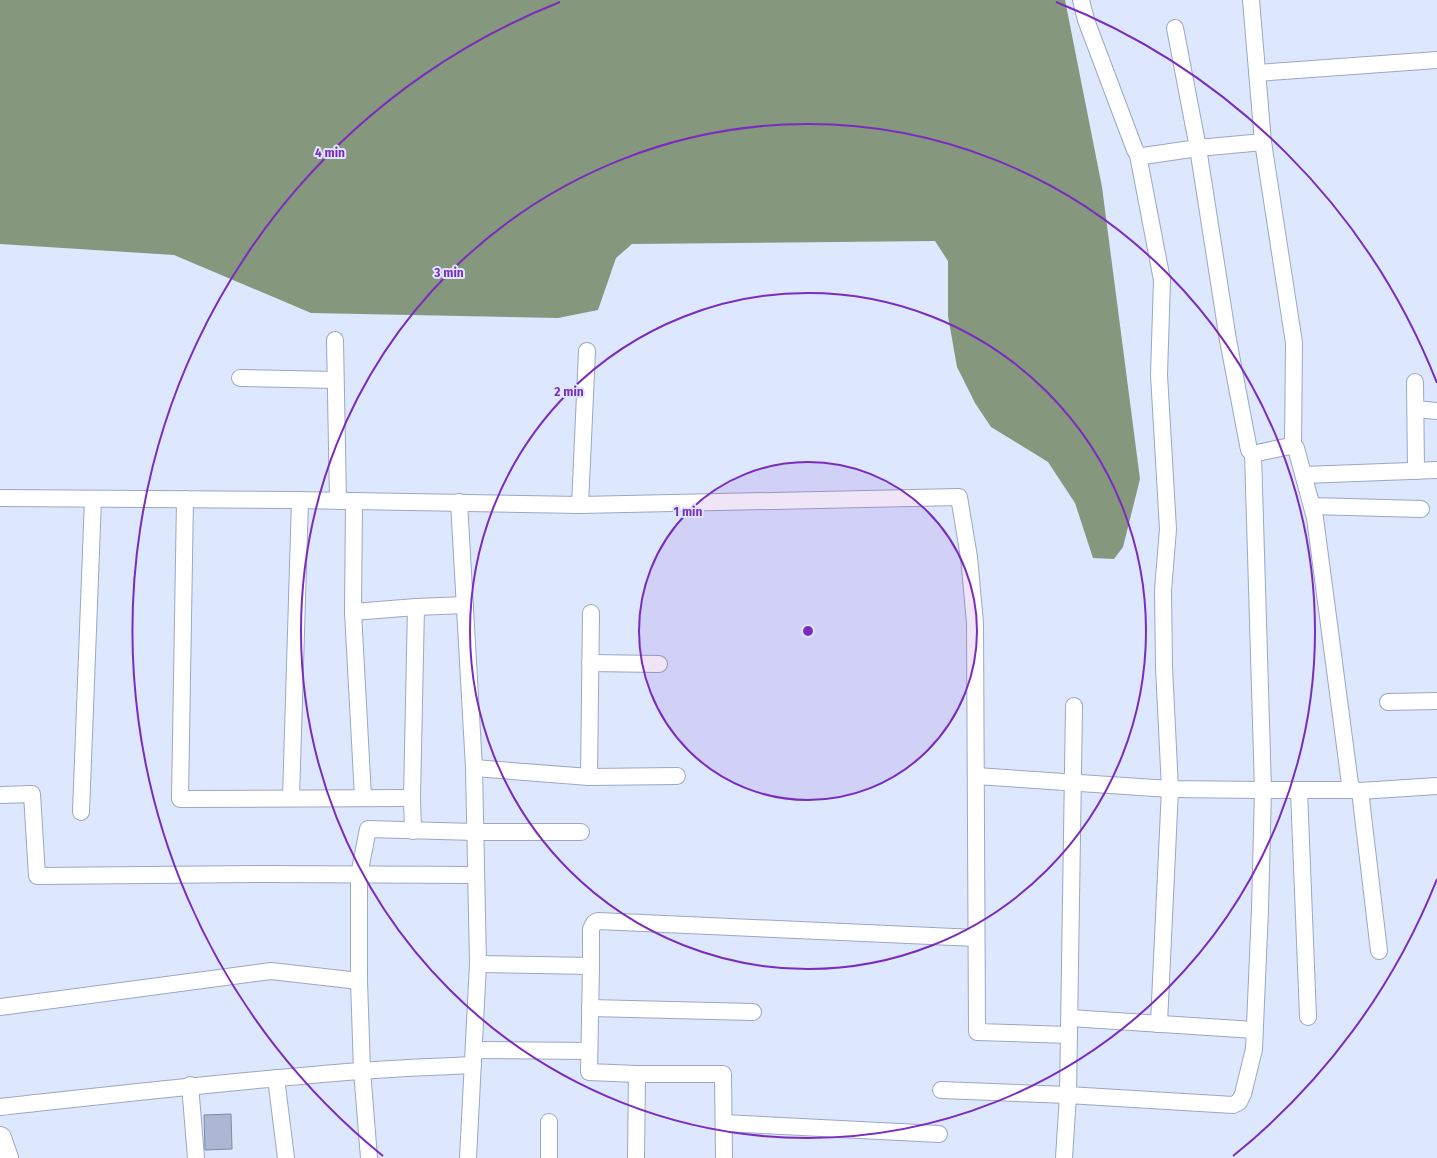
<svg xmlns="http://www.w3.org/2000/svg" width="1437" height="1158" font-family="'Fira Sans',sans-serif">
<rect width="100%" height="100%" fill="#dde8ff"/>
<!-- water -->
<path fill="#85977d" d="M0,0H1065L1102,187L1140,479L1123,547L1114,559L1093,558L1075,503L1048,462L991,427L975,403L957,367L948,316V261L935,241L632,244L616,258L598,310L558,318L311,313L174,255L0,244Z"/>
<!-- building -->
<path fill="#abb7d3" stroke="#7e8aa5" d="M231,1114L232,1149L205,1150L204,1115Z"/>
<g fill="none" stroke-linecap="round" stroke-linejoin="round">
<!-- minor casing -->
<g stroke="#9ba7c3" stroke-width="18">
<g id="minor">
<path d="M1081,0L1086,20L1135,150L1138,155L1143,156L1198,148L1228,340L1249,450L1253,453H1257L1290,446L1296,448L1315,518L1350,784L1354,790L1360,791L1437,786"/>
<path d="M1251,0L1263,142L1294,343L1293,447"/>
<path d="M1175,28L1198,148L1263,142"/>
<path d="M1257,73L1437,60"/>
<path d="M1138,155L1162,280L1159,375L1168,529L1163,590L1164,667L1170,789L1159,1023L1157,1024"/>
<path d="M335,340L338,501"/>
<path d="M240,378L335,380"/>
<path d="M1415,382L1416,471"/>
<path d="M1416,409L1437,411"/>
<path d="M1304,475L1437,470"/>
<path d="M0,498L293,500L580,505L959,497L969,557L975,623L977,1032L1069,1035"/>
<path d="M185,499L180,799L412,798"/>
<path d="M354,501L353,612L416,607"/>
<path d="M459,502L474,768L478,964L468,1158"/>
<path d="M580,505L587,351"/>
<path d="M1312,506L1421,509"/>
<path d="M353,612L363,797"/>
<path d="M590,663L659,664"/>
<path d="M1388,702L1437,701"/>
<path d="M474,768L589,777L591,613"/>
<path d="M976,776L1170,789L1263,790L1253,453"/>
<path d="M589,777L677,776"/>
<path d="M1299,791L1308,1017"/>
<path d="M1360,791L1379,951"/>
<path d="M0,795L32,794L37,876L266,874L476,875"/>
<path d="M291,798L300,500"/>
<path d="M81,812L93,499"/>
<path d="M413,831L412,798L416,607L465,605"/>
<path d="M478,964L591,966L589,1072L637,1074"/>
<path d="M591,966V929L594,923L598,921L976,938"/>
<path d="M359,981L362,1070L369,1158"/>
<path d="M0,1007L271,971L359,981V875L368,829L475,832H581"/>
<path d="M590,1008L753,1012"/>
<path d="M1070,1018L1254,1030"/>
<path d="M474,1050L589,1051"/>
<path d="M276,1078L286,1158"/>
<path d="M190,1085L196,1158"/>
<path d="M941,1090L1068,1095L1074,706"/>
<path d="M0,1107C120,1094 240,1080 361,1071C398,1068 436,1067 473,1065"/>
<path d="M549,1122V1158"/>
<path d="M724,1123L939,1134"/>
<path d="M636,1158L637,1074H723L724,1158"/>
<path d="M1064,1158L1068,1095L1233,1105L1239,1102L1243,1094L1254,1049L1260,909L1263,790H1354"/>
</g>
</g>
<!-- primary casing -->
<g stroke="#9ba7c3" stroke-width="24">
<path id="primary" d="M0,1138L7,1158"/>
</g>
<!-- minor -->
<use href="#minor" stroke="#fff" stroke-width="16"/>
<!-- primary -->
<use href="#primary" stroke="#fff" stroke-width="22"/>
</g>
<!-- distance rings -->
<circle cx="808" cy="631" r="169" fill="#7b2cbf" fill-opacity=".12"/>
<g fill="none" stroke="#7b2cbf" stroke-width="2">
<circle cx="808" cy="631" r="169"/>
<circle cx="808" cy="631" r="338"/>
<circle cx="808" cy="631" r="507"/>
<path d="M1437 879A676 676 0 0 1 1233 1156M383 1156A676 676 0 0 1 560 2M1056 2A676 676 0 0 1 1437 383"/>
</g>
<circle cx="808" cy="631" r="6" fill="#7b2cbf" stroke="#dde8ff" stroke-width="2"/>
<g font-size="12" text-anchor="middle" font-weight="bold" fill="#7b2cbf" stroke="#dde8ff" stroke-width="4" stroke-linejoin="round" paint-order="stroke">
<text x="330" y="157">4 min</text>
<text x="449" y="277">3 min</text>
<text x="569" y="396">2 min</text>
<text x="688" y="516">1 min</text>
</g>
</svg>
